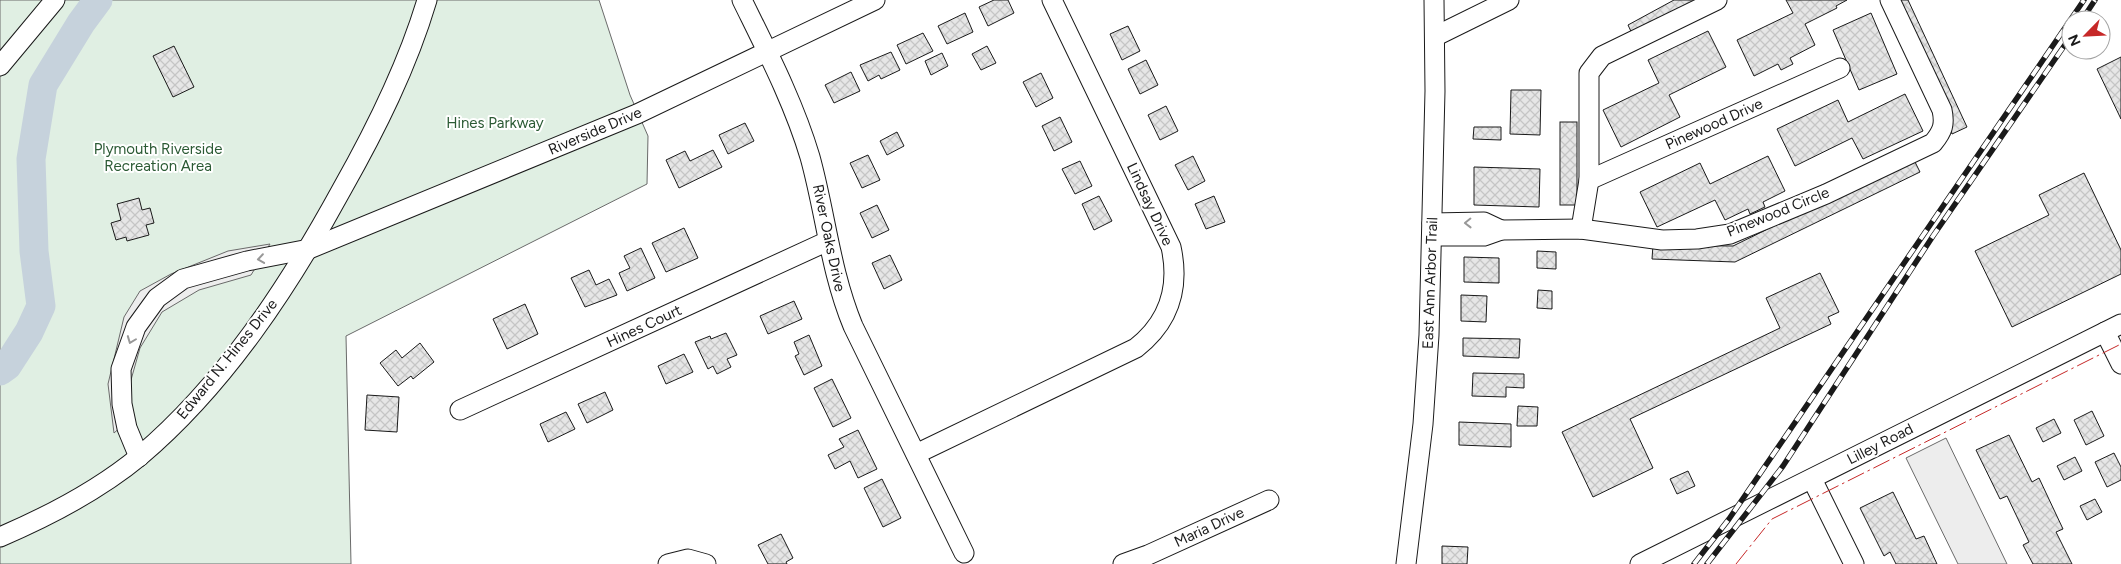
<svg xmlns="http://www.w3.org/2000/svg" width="2121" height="564" font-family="Figtree,sans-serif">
<defs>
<pattern id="building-cross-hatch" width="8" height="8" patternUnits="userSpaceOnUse" patternTransform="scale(1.25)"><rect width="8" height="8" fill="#e6e6e6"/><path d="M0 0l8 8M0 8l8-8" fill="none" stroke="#c5c5c5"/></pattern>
</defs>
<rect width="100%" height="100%" fill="#fff"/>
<!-- green -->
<path fill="#e0efe3" stroke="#6a6a6a" d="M0,0H599L630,95L648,136L647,184L346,336L351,564H0Z"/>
<!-- parking -->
<g fill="#ededed" stroke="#6a6a6a">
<path d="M270,244L251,275L199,290L162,312L140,348L129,387L132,417L114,433L108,384L124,317L140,291L171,274L228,251Z"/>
<path d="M1946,438L2007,564H1958L1906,458Z"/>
</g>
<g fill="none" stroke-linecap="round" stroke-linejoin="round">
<!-- river -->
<path stroke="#c6d2dc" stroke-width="29" d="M0,371L7,366L29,332L41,306L34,251L31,159L43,85L81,23L98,0"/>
</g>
<!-- building -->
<g fill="url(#building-cross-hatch)" stroke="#1a1a1a">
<path d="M994,0H1008L1014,13L988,26L979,7Z"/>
<path d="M1674,0H1716L1635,40L1628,25Z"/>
<path d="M1786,0H1847L1836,6L1837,8L1805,24L1815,45L1790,58L1793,64L1781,70L1778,64L1754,76L1737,40L1793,13Z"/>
<path d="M1889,0H1908L1967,127L1952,134Z"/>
<path d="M965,13L973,32L947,44L938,26Z"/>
<path d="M1871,13L1897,74L1859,90L1833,30Z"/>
<path d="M1128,26L1140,51L1122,60L1110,34Z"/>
<path d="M1708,31L1726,67L1669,95L1680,117L1621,147L1603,110L1659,83L1648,60Z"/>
<path d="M923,33L933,51L906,64L897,45Z"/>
<path d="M174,46L194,87L173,97L153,56Z"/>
<path d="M987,46L996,63L981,70L972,54Z"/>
<path d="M891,52L900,70L881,79L879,75L868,81L860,65Z"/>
<path d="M942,53L948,66L931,75L925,61Z"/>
<path d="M2121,57V119L2097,69Z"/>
<path d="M1146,60L1158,85L1140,94L1128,69Z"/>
<path d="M851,72L860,91L834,103L825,85Z"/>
<path d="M1041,73L1053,98L1036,107L1023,82Z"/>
<path d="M1511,90H1541L1540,135L1510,134Z"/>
<path d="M1905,94L1923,131L1863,159L1852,138L1795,166L1777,129L1838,100L1848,122Z"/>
<path d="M1166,106L1178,131L1160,140L1148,115Z"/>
<path d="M1060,117L1072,142L1054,151L1042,126Z"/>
<rect x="1560" y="122" width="17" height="83"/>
<path d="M745,123L754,141L728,154L719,135Z"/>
<path d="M1474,127H1501V140L1473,139Z"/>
<path d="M897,132L904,146L887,155L880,141Z"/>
<path d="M713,150L722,167L679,188L666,160L685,151L690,161Z"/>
<path d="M868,155L880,180L862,188L850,163Z"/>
<path d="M1193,156L1205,181L1188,190L1175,165Z"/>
<path d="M1768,156L1785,191L1763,202L1765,207L1750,214L1748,209L1725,220L1715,200L1657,227L1640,192L1700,163L1710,184Z"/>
<path d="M1913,158L1920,172L1735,262L1652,259L1653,245L1733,246Z"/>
<path d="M1080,161L1092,186L1075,194L1062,169Z"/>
<path d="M1474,167L1540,169L1539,207L1474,205Z"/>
<path d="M2084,173L2121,250V274L2012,327L1975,251L2049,215L2039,195Z"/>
<path d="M1099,196L1112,221L1094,230L1082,204Z"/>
<path d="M1214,196L1225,222L1206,229L1195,204Z"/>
<path d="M139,198L142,210L150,208L154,223L146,225L149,235L127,241L126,237L116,240L111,223L121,220L117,204Z"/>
<path d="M877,205L889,230L872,238L860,213Z"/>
<path d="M684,228L698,258L666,272L652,243Z"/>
<path d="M641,248L655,278L627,291L619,273L630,268L624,256Z"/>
<path d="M1537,251L1556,252V269L1537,268Z"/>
<path d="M890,255L902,280L884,289L872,263Z"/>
<path d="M1464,257L1499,258V283L1464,282Z"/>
<path d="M589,270L596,285L609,279L617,295L585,307L571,278Z"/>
<path d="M1820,273L1839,312L1828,317L1831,324L1630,419L1653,468L1593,497L1562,432L1780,328L1766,298Z"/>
<path d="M1538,290L1552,291V309L1537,308Z"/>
<path d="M1461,295L1487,296L1486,322L1461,321Z"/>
<path d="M794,301L802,319L768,334L760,316Z"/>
<path d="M525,304L538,334L507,349L493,319Z"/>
<path d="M726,333L737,355L727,359L731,367L717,374L713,366L708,369L695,342L710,336L711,339Z"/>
<path d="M809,335L822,366L804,375L795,356L799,354L794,342Z"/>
<path d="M1463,338L1520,339L1519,358L1463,356Z"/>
<path d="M420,343L434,362L413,379L411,376L398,386L380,363L396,350L402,358Z"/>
<path d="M684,354L693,372L666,384L658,366Z"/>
<path d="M1473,373L1524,374V388L1506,387V397L1472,396Z"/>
<path d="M832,379L851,418L833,427L814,388Z"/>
<path d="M605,392L613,410L587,423L578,404Z"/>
<path d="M367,395L399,397L397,432L365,430Z"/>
<path d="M1518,406L1538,407L1537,426H1517Z"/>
<path d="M2092,411L2104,436L2086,445L2074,420Z"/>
<path d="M566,412L575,429L548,442L540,424Z"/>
<path d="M2054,419L2061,433L2043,442L2036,428Z"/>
<path d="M1459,422L1511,424V447L1459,445Z"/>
<path d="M858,430L877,469L858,478L850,461L835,469L828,455L844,447L839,439Z"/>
<path d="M2009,435L2032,482L2039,478L2063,529L2056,532L2072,564H2033L2023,545L2029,542L2007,496L2000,499L1976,450Z"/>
<path d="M2114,453L2121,467V480L2107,487L2095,462Z"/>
<path d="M2075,457L2082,471L2064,480L2057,466Z"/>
<path d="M1688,471L1695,486L1677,494L1670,479Z"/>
<path d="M882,479L901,518L883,527L864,488Z"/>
<path d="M1893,492L1916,539L1924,536L1937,564H1896L1890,552L1884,556L1860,508Z"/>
<path d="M2095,499L2102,512L2087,520L2080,506Z"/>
<path d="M781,534L793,558L786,562L787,564H768L758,545Z"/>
<path d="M1442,546L1468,547L1467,564H1442Z"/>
</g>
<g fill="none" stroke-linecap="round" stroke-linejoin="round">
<!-- minor casing -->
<g stroke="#1a1a1a" stroke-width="21">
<g id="minor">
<path d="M742,0C767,51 794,103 810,157C826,215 830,270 853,326L964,553"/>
<path d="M1436,36L1509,0"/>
<path d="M0,66L55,0"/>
<path d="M1589,180L1840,68"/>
<path d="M1432,223L1484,222L1501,230"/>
<path d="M1581,229L1589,180V73L1602,56L1717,0"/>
<path d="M1432,236H1484L1501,230L1581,229L1662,240L1697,239L1730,234L1826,194L1933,143C1943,131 1945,124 1942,110L1890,0"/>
<path d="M2105,332L2121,364"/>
<path d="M460,410L828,241"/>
<path d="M916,454L1136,348C1169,322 1180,288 1171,247L1052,0"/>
<path d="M139,457L127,428L122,404L121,369L136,327L157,298L183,279L247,261L309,249L637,114L875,0"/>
<path d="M1812,479L1854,564"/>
<path d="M0,537C49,516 99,490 140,456C225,384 289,286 342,189C376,129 407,67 427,0"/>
<path d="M668,564L688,559L706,564"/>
<path d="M1123,564L1148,555L1269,500"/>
<path d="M1406,564L1423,424L1429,335L1435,91L1434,0"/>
<path d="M1640,564L2121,324"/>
</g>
</g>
<!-- minor -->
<use href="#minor" stroke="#fff" stroke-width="19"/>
<!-- rail casing -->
<g stroke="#1a1a1a" stroke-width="5.5">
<g id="rail">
<path d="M2082,20L2095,0"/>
<path d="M1694,564L1729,519L2084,0"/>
<path d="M1707,564L1783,466L1933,236L2071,36"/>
</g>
</g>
<!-- rail -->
<use href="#rail" stroke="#fff" stroke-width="4" stroke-dasharray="11" stroke-linecap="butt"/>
<!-- power -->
<path stroke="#c62828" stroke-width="1" stroke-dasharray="18 4 2.5 4" stroke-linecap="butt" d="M1736,564L1772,519L2121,344"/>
</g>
<!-- one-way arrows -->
<defs><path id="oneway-chevron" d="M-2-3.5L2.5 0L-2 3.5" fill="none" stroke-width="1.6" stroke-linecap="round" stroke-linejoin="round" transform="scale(1.25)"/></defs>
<g stroke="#989898">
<use href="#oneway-chevron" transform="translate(1468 223) rotate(179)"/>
<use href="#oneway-chevron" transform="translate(261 259) rotate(172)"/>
<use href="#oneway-chevron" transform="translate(131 340) rotate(111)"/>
</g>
<g text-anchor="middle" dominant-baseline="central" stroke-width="4" stroke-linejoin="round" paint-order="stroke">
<!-- park labels -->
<g font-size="15" fill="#2b5a34" stroke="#fff">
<text x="495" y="123">Hines Parkway</text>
<text x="158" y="149">Plymouth Riverside<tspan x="158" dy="17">Recreation Area</tspan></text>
</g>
<!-- street labels -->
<g font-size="15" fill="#1a1a1a" stroke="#fff">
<text transform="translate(1714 124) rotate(-24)">Pinewood Drive</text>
<text transform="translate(595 131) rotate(-23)">Riverside Drive</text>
<text transform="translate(1150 204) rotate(65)">Lindsay Drive</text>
<text transform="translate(1778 212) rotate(-22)">Pinewood Circle</text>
<text transform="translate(829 238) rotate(78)">River Oaks Drive</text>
<text transform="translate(1430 283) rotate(-88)">East Ann Arbor Trail</text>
<text transform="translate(644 326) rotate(-25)">Hines Court</text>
<text transform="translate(227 359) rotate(-51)">Edward N. Hines Drive</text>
<text transform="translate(1880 444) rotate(-27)">Lilley Road</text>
<text transform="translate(1209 527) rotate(-25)">Maria Drive</text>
</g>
</g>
<!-- north arrow -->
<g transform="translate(2086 35) rotate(246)"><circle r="24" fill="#ffffff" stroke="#a3a3a3"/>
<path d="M0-4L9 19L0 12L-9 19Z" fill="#c62828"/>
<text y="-8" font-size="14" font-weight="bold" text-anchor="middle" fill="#1a1a1a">N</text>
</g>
</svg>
